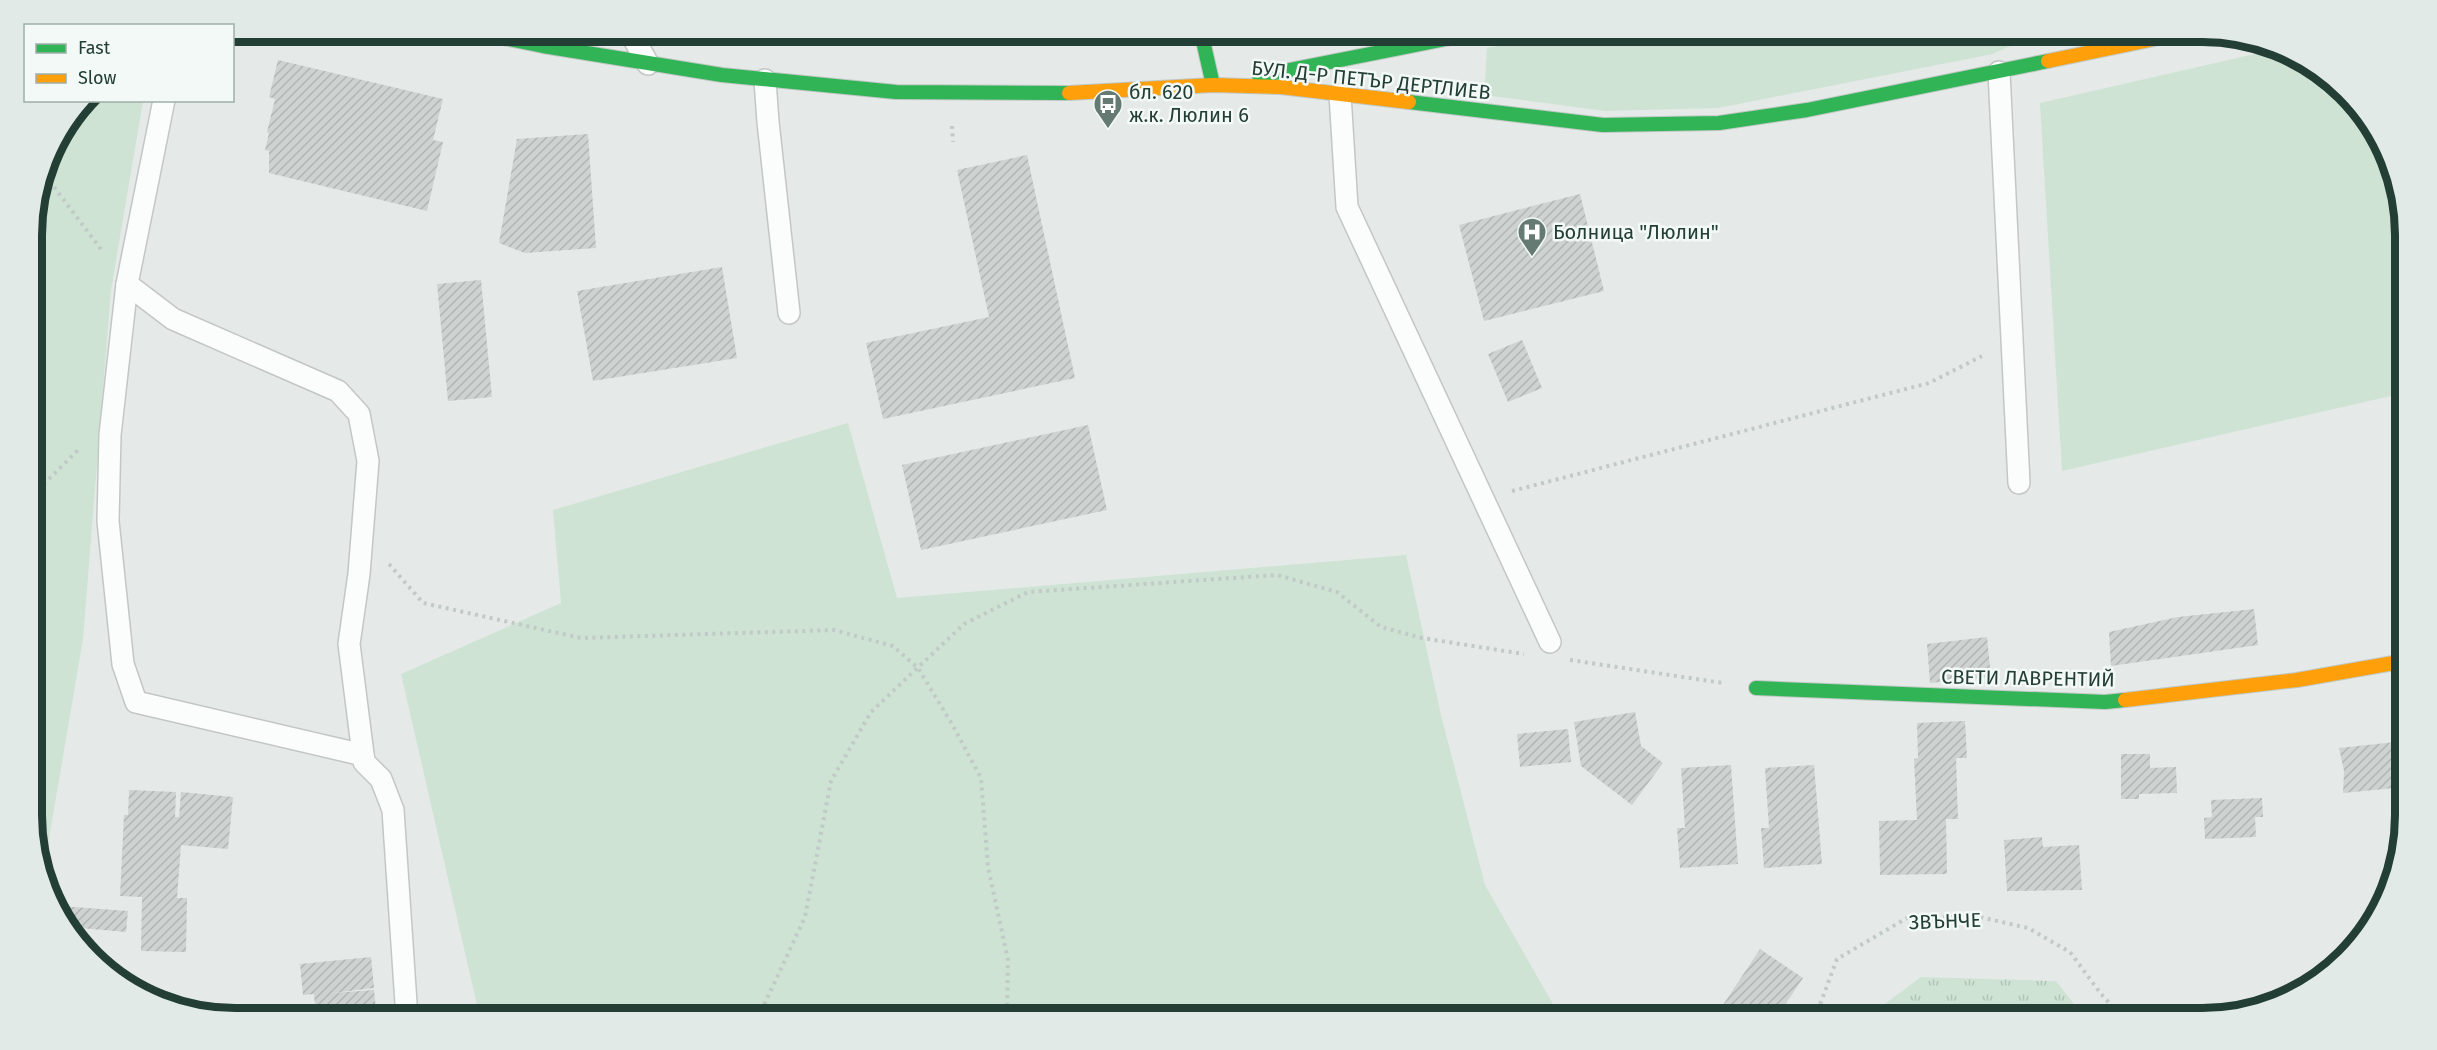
<svg xmlns="http://www.w3.org/2000/svg" width="2437" height="1050" font-family="'Fira Sans',sans-serif">
<defs>
<pattern id="park-tufts" width="24" height="20" patternUnits="userSpaceOnUse" patternTransform="scale(1.5)"><rect width="24" height="20" fill="#cee3d4"/><path d="M3 7l-1-3M5 7V3M7 7l1-3M15 17l-1-3M17 17v-4M19 17l1-3" fill="none" stroke="#b1c4b7"/></pattern>
<pattern id="building-hatch" width="6" height="6" patternUnits="userSpaceOnUse" patternTransform="scale(1.5)"><rect width="6" height="6" fill="#ced3d1"/><path d="M-1 1l2-2M0 6l6-6M5 7l2-2" fill="none" stroke="#b1b6b4"/></pattern>
</defs>
<rect width="100%" height="100%" fill="#e5eae8"/>
<!-- grass -->
<g fill="#cee3d4">
<path d="M1569,32H2040L1993,54L1718,108L1605,111L1484,95L1487,48Z"/>
<path d="M2281,48L2363,111L2404,209V393L2062,471L2040,103Z"/>
<path d="M87,101H143L111,290L83,639L44,868L33,842L32,222L53,145Z"/>
<path d="M848,423L897,598L1406,555L1441,715L1485,885L1561,1018H480L401,674L561,603L553,510Z"/>
</g>
<!-- park -->
<path fill="url(#park-tufts)" d="M1921,977L2056,981L2085,1018H1866Z"/>
<!-- building -->
<g fill="url(#building-hatch)">
<path d="M278,60L443,99L433,140L443,142L427,211L269,173V151L265,150L269,133L267,132L275,99L269,97Z"/>
<path d="M588,134L596,248L525,253L499,243L517,139Z"/>
<path d="M1027,155L1075,378L883,419L866,343L989,317L957,170Z"/>
<path d="M1580,194L1604,291L1484,321L1459,225Z"/>
<path d="M722,267L737,358L593,381L577,291Z"/>
<path d="M481,280L492,397L448,401L437,284Z"/>
<path d="M1522,340L1542,388L1508,402L1488,354Z"/>
<path d="M1088,425L1107,510L921,550L902,465Z"/>
<path d="M2254,609L2258,645L2111,666L2109,632L2178,617Z"/>
<path d="M1987,637L1991,677L1930,683L1927,644Z"/>
<path d="M1635,712L1641,746L1663,763L1632,805L1581,766L1574,722Z"/>
<path d="M1965,721L1967,758H1956L1958,819H1946L1947,874L1880,875L1879,821L1917,820L1914,759L1918,758L1917,723Z"/>
<path d="M1568,729L1571,762L1520,767L1517,734Z"/>
<path d="M2405,741V787L2343,793L2344,771L2339,748Z"/>
<path d="M2121,754H2150V768L2176,767L2177,793L2139,794V799H2121Z"/>
<path d="M1731,765L1738,864L1680,868L1677,828H1685L1681,768Z"/>
<path d="M1814,765L1822,864L1764,868L1761,828H1769L1765,768Z"/>
<path d="M129,790L176,792L175,817H179L181,792L233,797L228,849L181,845L177,898H187L186,952L141,951L142,897L120,896L124,815H128Z"/>
<path d="M2262,798L2263,817H2255L2256,837L2205,839L2204,818L2212,817L2211,800Z"/>
<path d="M2042,837L2043,847L2079,845L2082,890L2007,891L2004,840Z"/>
<path d="M60,906L128,911L126,932L69,927Z"/>
<path d="M1760,949L1803,978L1776,1018H1736L1721,1008Z"/>
<path d="M371,957L374,988L332,993L374,990L377,1018H316L314,994L303,995L300,964Z"/>
</g>
<g fill="none" stroke-linecap="round" stroke-linejoin="round">
<!-- lane casing -->
<g stroke="#c2c7c5" stroke-width="24">
<g id="lane">
<path d="M630,32L648,64"/>
<path d="M1999,72L2019,483"/>
<path d="M765,80L768,122L789,313"/>
<path d="M1340,95L1347,207L1550,642"/>
<path d="M164,100L127,284L173,319L338,391L359,414L368,461L359,574L349,644L364,762L381,779L393,810L407,1018"/>
<path d="M127,284L110,435L108,521L123,664L136,702L363,755"/>
</g>
</g>
<!-- fast casing -->
<g stroke="#c0c8c5" stroke-width="16">
<g id="fast">
<path d="M474,32L543,46L722,75L896,92L1069,93"/>
<path d="M1201,32L1213,85"/>
<path d="M1259,76L1481,32"/>
<path d="M1409,102L1603,125L1719,123L1807,110L2048,61"/>
<path d="M1756,688L2105,702L2125,700"/>
</g>
</g>
<!-- slow casing -->
<g stroke="#c0c8c5" stroke-width="16">
<g id="slow">
<path d="M2048,61L2188,32"/>
<path d="M1069,93L1213,85L1281,87L1409,102"/>
<path d="M2125,700L2297,680L2405,661"/>
</g>
</g>
<!-- path -->
<g stroke="#c1cac6" stroke-width="4" stroke-dasharray="3 4.5" stroke-linecap="butt">
<path d="M952,126L953,142"/>
<path d="M45,175L103,252"/>
<path d="M1512,491L1929,383L1982,356"/>
<path d="M33,495L79,449"/>
<path d="M389,564L423,603L581,638L834,630L893,646L918,668L952,724L981,778L988,867L1008,960L1007,1018"/>
<path d="M1570,660L1723,683"/>
<path d="M758,1018L805,917L831,781L871,712L964,624L1028,592L1277,575L1337,592L1381,627L1422,638L1524,654"/>
<path d="M1815,1018L1837,959L1907,918L1980,917L2028,928L2070,952L2101,994L2123,1018"/>
</g>
<!-- lane -->
<use href="#lane" stroke="#fbfcfc" stroke-width="21"/>
<!-- fast -->
<use href="#fast" stroke="#30b455" stroke-width="14"/>
<!-- slow -->
<use href="#slow" stroke="#ff9f0a" stroke-width="14"/>
</g>
<!-- icons -->
<defs>
<g id="bus-pin" transform="scale(1.5)"><path d="M0 17L-7.5 6A9.5 9.5 0 1 1 7.5 6Z" fill="#667a74" stroke="#f3f9f6"/><path d="M-5-6H5V4H4V6H2V4H-2V6H-4V4H-5ZM-3.5-4V0h7V-4ZM-3.5 1.2v1.5H-2V1.2ZM2 1.2v1.5H3.5V1.2Z" fill="#fff"/></g>
<g id="hospital-pin" transform="scale(1.5)"><path d="M0 17L-7.5 6A9.5 9.5 0 1 1 7.5 6Z" fill="#667a74" stroke="#f3f9f6"/><path d="M-5-5h3v3.5h4V-5h3V5h-3V1.5h-4V5h-3Z" fill="#fff"/></g>
</defs>
<g fill-rule="evenodd">
<use href="#bus-pin" x="1108" y="104"/>
<use href="#hospital-pin" x="1532" y="232"/>
</g>
<g text-anchor="middle" dominant-baseline="central" stroke-width="5" stroke-linejoin="round" paint-order="stroke">
<!-- street labels -->
<g font-size="20" fill="#223e35" stroke="#f3f9f6">
<text transform="translate(1371 80) rotate(6)">БУЛ. Д-Р ПЕТЪР ДЕРТЛИЕВ</text>
<text transform="translate(2028 678) rotate(1)">СВЕТИ ЛАВРЕНТИЙ</text>
<text transform="translate(1945 921) rotate(-2)">ЗВЪНЧЕ</text>
</g>
<!-- poi labels -->
<g font-size="20" fill="#223e35" stroke="#f3f9f6" text-anchor="start">
<text x="1129" y="92">бл. 620<tspan x="1129" dy="23">ж.к. Люлин 6</tspan></text>
<text x="1553" y="232">Болница "Люлин"</text>
</g>
</g>
<!-- crop -->
<path d="M0 0H2437V1050H0ZM235 42H2202A193 193 0 0 1 2395 235V815A193 193 0 0 1 2202 1008H235A193 193 0 0 1 42 815V235A193 193 0 0 1 235 42Z" fill="#e2eae7" fill-rule="evenodd"/>
<path fill="none" stroke="#223e35" stroke-width="8" d="M235 42H2202A193 193 0 0 1 2395 235V815A193 193 0 0 1 2202 1008H235A193 193 0 0 1 42 815V235A193 193 0 0 1 235 42Z"/>
<!-- legend -->
<rect x="24" y="24" width="210" height="78" fill="#f3f9f6" stroke="#9faea9" stroke-width="1.5"/>
<rect x="36" y="44" width="30" height="9" fill="#30b455" stroke="#9faea9" stroke-width="1.5"/>
<text x="78" y="54" font-size="18" fill="#223e35">Fast</text>
<rect x="36" y="74" width="30" height="9" fill="#ff9f0a" stroke="#9faea9" stroke-width="1.5"/>
<text x="78" y="84" font-size="18" fill="#223e35">Slow</text>
</svg>
